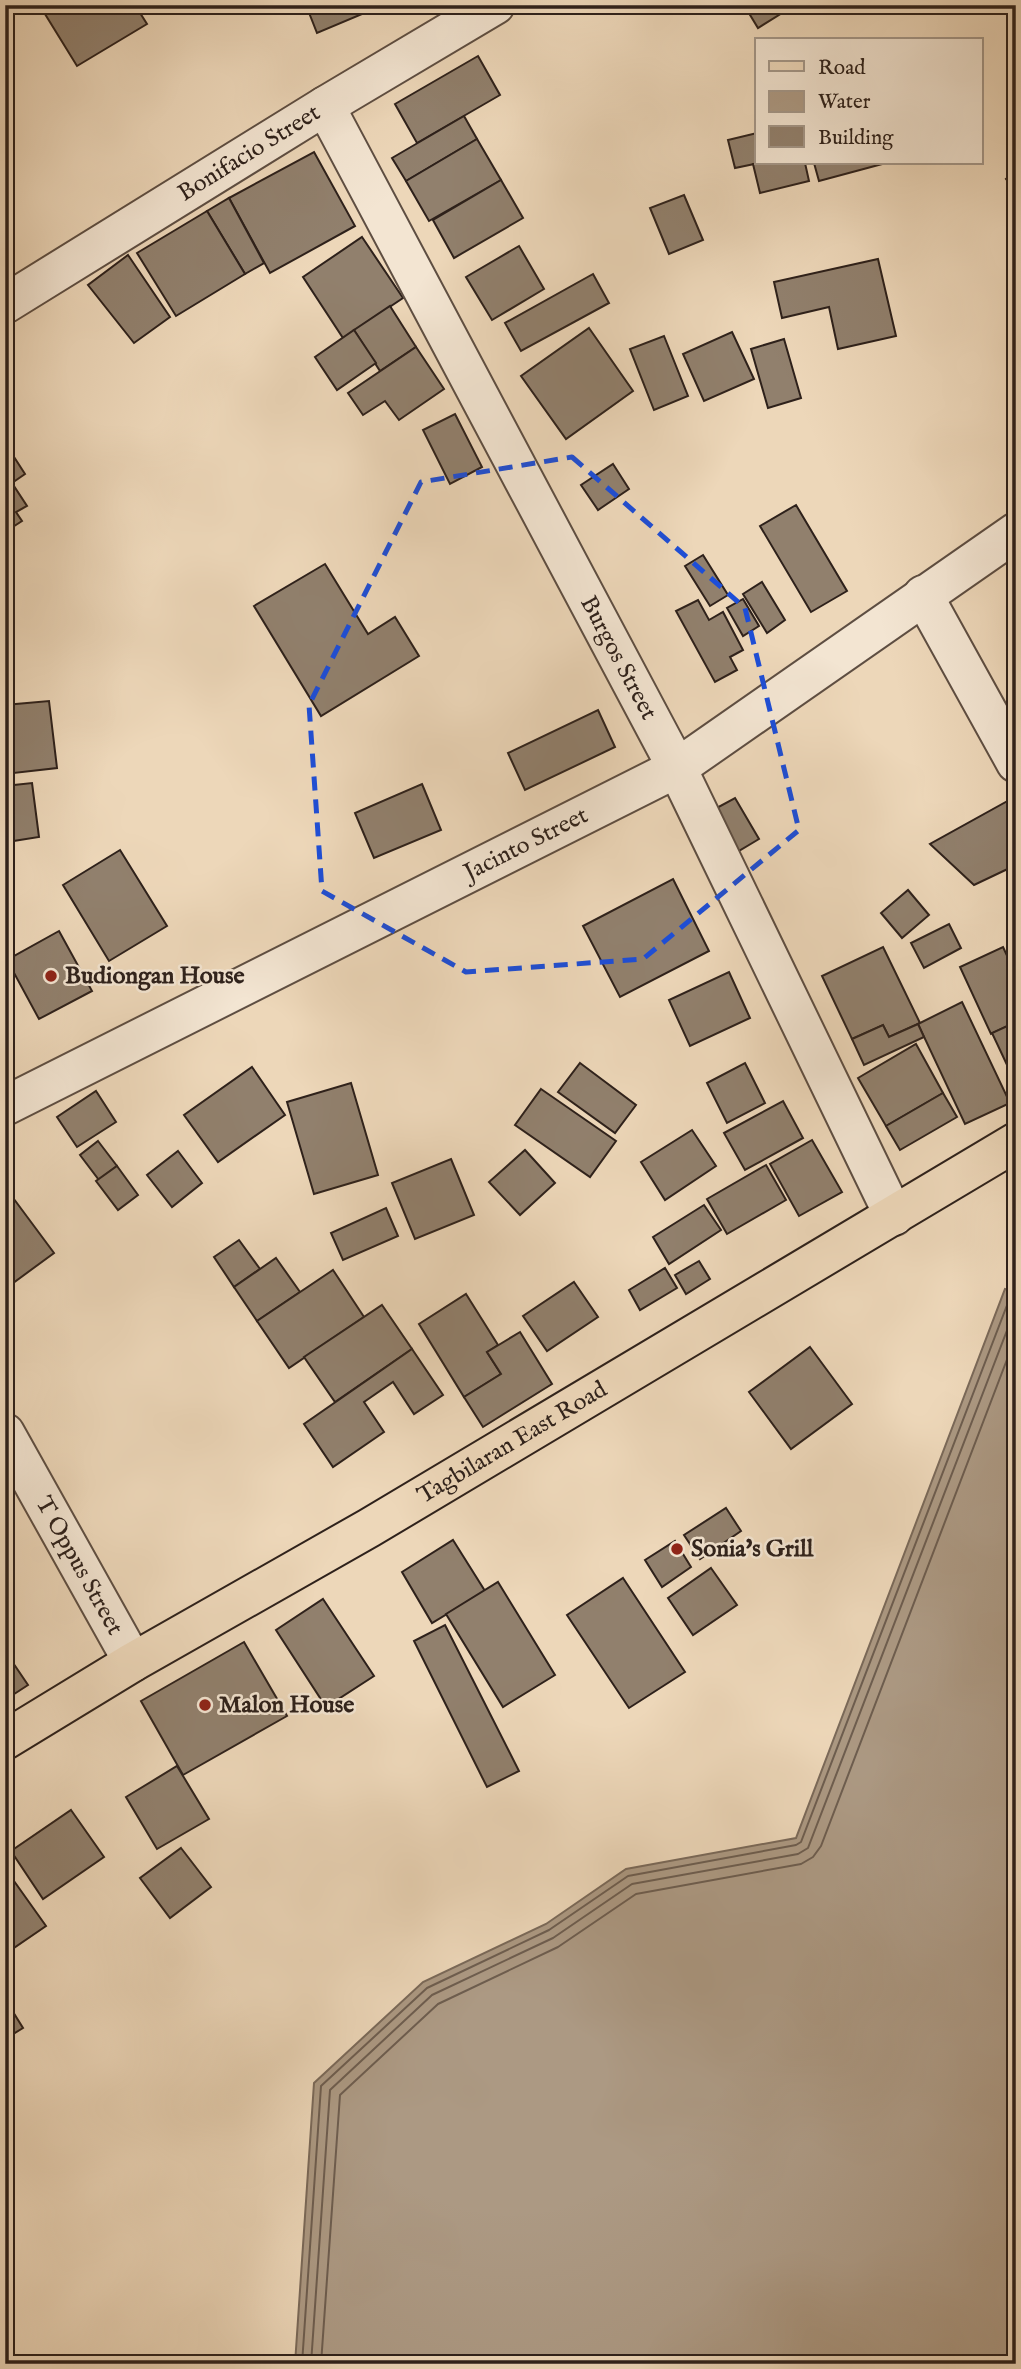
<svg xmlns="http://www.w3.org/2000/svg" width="1021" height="2369" font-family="'IM FELL English',serif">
<rect width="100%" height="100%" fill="#edd7b9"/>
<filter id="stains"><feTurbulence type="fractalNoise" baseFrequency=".00286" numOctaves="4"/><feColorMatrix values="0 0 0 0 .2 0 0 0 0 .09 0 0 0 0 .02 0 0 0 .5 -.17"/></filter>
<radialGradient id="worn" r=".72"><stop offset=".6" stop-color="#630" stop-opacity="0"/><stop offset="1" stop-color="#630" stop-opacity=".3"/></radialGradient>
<!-- water -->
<path fill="#ac9983" stroke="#7a6959" stroke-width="2" d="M1005,1289L1016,1291V2364H295L314,2083L423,1982L546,1924L626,1869L796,1838Z"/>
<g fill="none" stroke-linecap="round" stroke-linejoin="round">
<!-- shore -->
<g stroke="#6d5d4f" stroke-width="2">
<path d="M302,2364L321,2086L427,1988L549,1930L628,1876L796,1845L801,1842L1009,1300L1016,1297"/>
<path d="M311,2364L330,2090L432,1995L553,1938L632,1884L798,1854L808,1848L1016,1307"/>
<path d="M321,2364L340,2095L438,2004L558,1947L636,1894L801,1864L813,1857L821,1846L1016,1336"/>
</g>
</g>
<!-- building -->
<g fill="#91806d" stroke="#2e211b" stroke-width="2">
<path d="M59,5H135L147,24L77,66L45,14Z"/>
<path d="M306,5H372L374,9L317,33Z"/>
<path d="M744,5H784L787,10L758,28Z"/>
<path d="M478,56L500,95L417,143L395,104Z"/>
<path d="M464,116L477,139L406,181L392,158Z"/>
<path d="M757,133V163H759L735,168L728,140Z"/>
<path d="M477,139L501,180L429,221L406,181Z"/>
<path d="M314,152L355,226L270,273L229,198Z"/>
<path d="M759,163H805L809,181L760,193L753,164Z"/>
<path d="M814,163H886L819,181Z"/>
<path d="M1016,171V192L1006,179Z"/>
<path d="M501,180L523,218L454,258L433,220Z"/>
<path d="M684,195L703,240L669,254L650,208Z"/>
<path d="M229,198L264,263L245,274L207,211Z"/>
<path d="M207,211L245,274L176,316L137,253Z"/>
<path d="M362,237L403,298L343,338L303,277Z"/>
<path d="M519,246L544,289L492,320L466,277Z"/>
<path d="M128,255L170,317L134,343L88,285Z"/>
<path d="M878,259L896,336L838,349L829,307L782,318L774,282Z"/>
<path d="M593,274L609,303L521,351L505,323Z"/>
<path d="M390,306L416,347L380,371L354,330Z"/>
<path d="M589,328L633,391L566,439L521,376Z"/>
<path d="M354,330L376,363L337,390L315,357Z"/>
<path d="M732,332L754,379L704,401L683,354Z"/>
<path d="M664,336L688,396L654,410L630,349Z"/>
<path d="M784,339L801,398L768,408L751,349Z"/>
<path d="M416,347L444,389L399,420L385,401L363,415L348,393Z"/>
<path d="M455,414L482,467L450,484L423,430Z"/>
<path d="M5,443L25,474L12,483L27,506L16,512L22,521L5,532Z"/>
<path d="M613,464L629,489L598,510L581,485Z"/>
<path d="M796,505L847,591L811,612L760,526Z"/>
<path d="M703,555L728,595L710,606L685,566Z"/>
<path d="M325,564L368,634L395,617L419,656L321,716L254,606Z"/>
<path d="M762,582L785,620L767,633L743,594Z"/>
<path d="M743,599L759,626L743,636L727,608Z"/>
<path d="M698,600L709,620L723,612L743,650L730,657L737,670L715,682L676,611Z"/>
<path d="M49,701L57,768L5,774V705Z"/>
<path d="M598,710L615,747L525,790L508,753Z"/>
<path d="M32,783L39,837L7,842L5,786Z"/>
<path d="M422,784L441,830L374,858L355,813Z"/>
<path d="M735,798L759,839L737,852L713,810Z"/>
<path d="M1013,798L1016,802V865L974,885L930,844Z"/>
<path d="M120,850L167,926L109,961L63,885Z"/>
<path d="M673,879L709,951L620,997L583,926Z"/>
<path d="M908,890L929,915L902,938L881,913Z"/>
<path d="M949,924L961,948L924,968L911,943Z"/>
<path d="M59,931L92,991L39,1019L7,960Z"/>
<path d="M883,947L920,1023L889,1037L883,1025L852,1039L822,976Z"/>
<path d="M1003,947L1016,975V1022L991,1034L960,967Z"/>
<path d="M729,972L750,1018L690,1046L669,1000Z"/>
<path d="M962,1002L1010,1103L965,1124L918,1024Z"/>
<path d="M1016,1022V1084L992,1033Z"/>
<path d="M918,1024L924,1037L864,1065L852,1039L883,1025L889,1037Z"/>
<path d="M916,1044L943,1093L886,1126L858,1078Z"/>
<path d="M580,1063L636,1105L615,1133L558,1092Z"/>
<path d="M745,1063L765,1103L727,1123L707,1083Z"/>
<path d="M252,1067L285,1115L218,1162L184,1115Z"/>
<path d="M351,1083L378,1175L314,1194L287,1102Z"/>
<path d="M541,1089L616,1141L590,1177L515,1125Z"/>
<path d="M96,1091L116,1122L77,1147L57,1117Z"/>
<path d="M943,1093L957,1117L900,1150L886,1126Z"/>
<path d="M783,1101L803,1138L745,1170L724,1133Z"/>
<path d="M692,1130L716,1166L665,1200L641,1162Z"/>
<path d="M812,1140L842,1192L799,1216L770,1164Z"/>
<path d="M98,1141L117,1166L99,1180L80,1155Z"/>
<path d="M525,1150L555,1183L520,1215L489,1182Z"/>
<path d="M178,1151L202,1183L172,1207L147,1175Z"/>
<path d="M451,1159L474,1215L415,1239L392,1183Z"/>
<path d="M766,1165L786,1200L727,1234L707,1199Z"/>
<path d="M117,1166L138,1195L118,1210L96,1181Z"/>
<path d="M5,1187L54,1253L5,1289Z"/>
<path d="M704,1205L721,1230L669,1264L653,1237Z"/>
<path d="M386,1208L398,1236L343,1260L331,1233Z"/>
<path d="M239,1240L260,1269L234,1287L214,1257Z"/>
<path d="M276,1258L300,1292L257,1321L234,1287Z"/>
<path d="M699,1261L710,1279L686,1294L675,1275Z"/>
<path d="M665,1268L677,1288L640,1310L629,1290Z"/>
<path d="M333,1270L364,1317L289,1368L257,1321Z"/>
<path d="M574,1282L598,1317L547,1351L523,1316Z"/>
<path d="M466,1294L498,1345L487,1352L501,1374L464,1397L419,1324Z"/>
<path d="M382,1305L412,1349L335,1402L304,1357Z"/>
<path d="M520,1332L552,1384L483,1427L464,1397L501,1374L487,1352Z"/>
<path d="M810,1347L852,1404L791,1449L749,1392Z"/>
<path d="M412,1349L443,1395L414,1414L393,1382L364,1402L384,1432L333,1467L304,1424Z"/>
<path d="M726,1508L741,1531L700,1559L684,1535Z"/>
<path d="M453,1540L485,1591L432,1623L402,1572Z"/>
<path d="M675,1541L691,1567L662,1587L645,1560Z"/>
<path d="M711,1568L737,1605L693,1635L668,1598Z"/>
<path d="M623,1578L685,1672L629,1708L567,1615Z"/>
<path d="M498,1582L555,1675L503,1707L446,1614Z"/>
<path d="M323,1599L374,1676L326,1707L276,1630Z"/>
<path d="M445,1625L519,1771L487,1787L414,1641Z"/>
<path d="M244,1642L287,1716L183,1775L141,1701Z"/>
<path d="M5,1651L28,1685L5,1700Z"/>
<path d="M177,1766L209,1819L157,1849L126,1797Z"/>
<path d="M71,1810L104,1857L43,1899L11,1851Z"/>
<path d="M181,1848L211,1887L170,1918L140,1878Z"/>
<path d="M9,1874L46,1926L5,1954V1876Z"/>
<path d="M5,1999L23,2028L5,2039Z"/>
</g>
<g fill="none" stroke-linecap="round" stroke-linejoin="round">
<!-- street casing -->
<g stroke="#5e4e42" stroke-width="42">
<g id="street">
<path id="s1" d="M325,106L677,768L894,1216"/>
<path id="s2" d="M5,304L325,106L495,5"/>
<path d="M923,595L1016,763"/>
<path id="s3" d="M5,1106L677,768L1016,532"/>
<path id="s4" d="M5,1433L133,1662"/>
</g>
</g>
<!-- primary casing -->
<g stroke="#2e211b" stroke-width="42">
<g id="primary">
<path id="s5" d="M5,1740L133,1662L369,1528L1016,1142"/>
</g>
</g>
<!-- street -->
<use href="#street" stroke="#f3e5d2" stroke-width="38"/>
<!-- primary -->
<use href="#primary" stroke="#edd7b9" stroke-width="38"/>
</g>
<!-- marked area -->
<path fill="none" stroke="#1d4ed8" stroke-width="5" stroke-dasharray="14 9" stroke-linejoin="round" d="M572,457L745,608L799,830L643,959L466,972L322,891L309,705L421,482Z"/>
<!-- markers -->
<g fill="#8f2418" stroke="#f3e5d2" stroke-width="2.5">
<circle cx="51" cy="976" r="7"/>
<circle cx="677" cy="1549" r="7"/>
<circle cx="205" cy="1705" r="7"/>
</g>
<g text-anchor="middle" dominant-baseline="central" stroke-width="5" stroke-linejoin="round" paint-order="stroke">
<!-- street labels -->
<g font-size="24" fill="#2e211b" stroke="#f3e5d2">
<text stroke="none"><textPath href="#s2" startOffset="287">Bonifacio Street</textPath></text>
<text stroke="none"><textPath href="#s1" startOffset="625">Burgos Street</textPath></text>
<text stroke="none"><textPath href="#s3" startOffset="583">Jacinto Street</textPath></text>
<text stroke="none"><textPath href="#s5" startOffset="588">Tagbilaran East Road</textPath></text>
<text stroke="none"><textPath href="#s4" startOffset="152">T Oppus Street</textPath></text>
</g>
<!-- poi labels -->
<g font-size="24" font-weight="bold" fill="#2e211b" stroke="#f3e5d2" text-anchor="start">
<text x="65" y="976">Budiongan House</text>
<text x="691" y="1549">Sonia's Grill</text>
<text x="219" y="1705">Malon House</text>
</g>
</g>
<!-- margin -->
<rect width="1021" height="2369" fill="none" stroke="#edd7b9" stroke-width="28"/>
<rect x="7" y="7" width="1007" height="2355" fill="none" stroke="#2e211b" stroke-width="3.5"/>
<rect x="14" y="14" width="993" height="2341" fill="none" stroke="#2e211b" stroke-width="2"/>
<!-- legend -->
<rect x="755" y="38" width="228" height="126" fill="#f3e5d2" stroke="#a49789" stroke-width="2"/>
<rect x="769" y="61" width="35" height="10" fill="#edd7b9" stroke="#a49789" stroke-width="2"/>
<text x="818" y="74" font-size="21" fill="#2e211b">Road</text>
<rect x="769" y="91" width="35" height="21" fill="#ac9983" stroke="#a49789" stroke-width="2"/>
<text x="818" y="108" font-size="21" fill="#2e211b">Water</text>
<rect x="769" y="126" width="35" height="21" fill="#91806d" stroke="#a49789" stroke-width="2"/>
<text x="818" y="144" font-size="21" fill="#2e211b">Building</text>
<rect width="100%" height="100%" filter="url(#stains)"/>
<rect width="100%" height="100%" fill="url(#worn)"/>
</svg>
